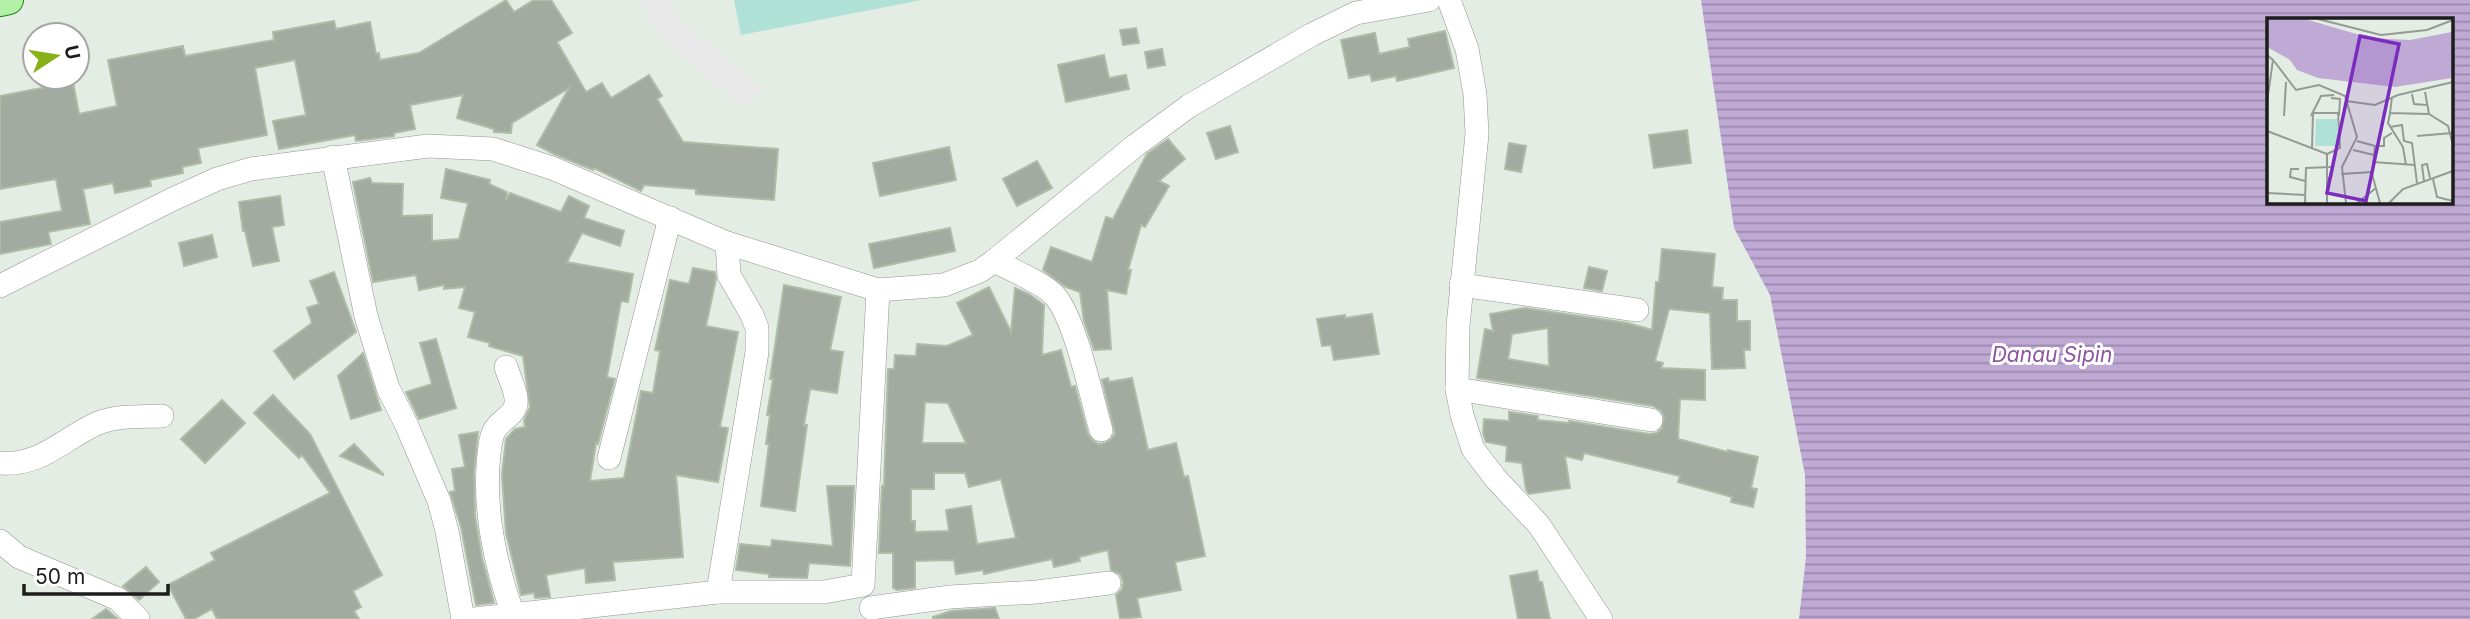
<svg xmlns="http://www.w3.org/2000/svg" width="2470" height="619" font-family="Inter,sans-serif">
<defs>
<pattern id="water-rules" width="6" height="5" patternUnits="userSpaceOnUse" patternTransform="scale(1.75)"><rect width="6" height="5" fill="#bfa9d5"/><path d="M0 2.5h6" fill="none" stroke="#9b89ac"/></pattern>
</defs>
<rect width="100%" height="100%" fill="#e4ede4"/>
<!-- grass -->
<path fill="#afe1d6" d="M734,0H922L741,35Z"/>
<!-- parking -->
<path fill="#e9e9e9" d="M641,0H669L677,16L764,90L742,108L659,35Z"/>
<!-- water -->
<path fill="url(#water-rules)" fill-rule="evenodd" d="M1701,0H2470V619H1799L1806,557L1805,475L1770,295L1734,228ZM2269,19H2451V201H2269Z"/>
<!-- building -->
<g fill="#a3aaa0" stroke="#aebca8" stroke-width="2" fill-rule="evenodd">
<path d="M506,0L514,12L534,0H551L572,33L557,42L586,92L602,83L611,98L649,75L662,96L657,99L683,142L778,149L774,200L696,194V189L644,185L641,191L594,168L593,170L554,154L537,145L569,88L512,123L511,133L494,132V129L457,118L463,95L410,105L415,129L394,133V136L356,141L355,135L279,149L273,121L306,115L295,60L255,68L267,135L198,148L201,163L182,167L183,173L150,180L151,186L115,193L113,183L83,189L90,224L48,232L51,244L0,254V222L62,211L56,179L0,189V96L73,82L79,114L117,106L108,60L183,46L185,56L274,40L273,32L334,21L336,29L370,22L376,54L379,53L380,60L419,53Z"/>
<path d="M1136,28L1139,43L1123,45L1120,30Z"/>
<path d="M1445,31L1454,68L1397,81L1396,76L1372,81L1370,74L1349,78L1341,40L1375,33L1379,54L1410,47L1408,39Z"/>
<path d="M1162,49L1165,65L1148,68L1145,52Z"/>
<path d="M1104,55L1109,78L1126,75L1129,89L1066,102L1058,65Z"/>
<path d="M1230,126L1238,152L1216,159L1207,133Z"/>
<path d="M1687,130L1691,163L1654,168L1649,135Z"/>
<path d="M1168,139L1185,159L1159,181L1169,186L1145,227L1141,225L1128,270H1131L1126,294L1107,290L1111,349L1094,350L1084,321L1080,292L1066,287L1043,270L1051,247L1092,262L1106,217L1113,219L1147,154Z"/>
<path d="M1509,143L1526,146L1521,172L1505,169Z"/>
<path d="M949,147L956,180L880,196L873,163Z"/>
<path d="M1037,161L1052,188L1017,206L1003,179Z"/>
<path d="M446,169L490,180L489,184L507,192L506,200L510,193L561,212L569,196L589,206L584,218L624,231L620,246L582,233L567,262L633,274L628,302L621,301L607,377L615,379L598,444L596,443L590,481L624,478L641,391L653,393L660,351L655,350L670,280L689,284L693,268L715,272L716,279L706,326L738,332L720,427L728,428L718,482L676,475L683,557L613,562L615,580L586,583L585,568L546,575L550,597L535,598L534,593L521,595L506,533L502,475L506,439L515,429L525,427L524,420L530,407L523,356L489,346L490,343L468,337L475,312L459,308L465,287L444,289V285L419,290L416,275L373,282L353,182L370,178L372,183L403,184L402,216L432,215V241L459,239L468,203L441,198Z"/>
<path d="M280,196L284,225L272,227L279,261L253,266L245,231H243L239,202Z"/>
<path d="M950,228L955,251L874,268L869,244Z"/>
<path d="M212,235L217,257L184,266L179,243Z"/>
<path d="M1662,249L1715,254L1712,287L1723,288L1722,300H1737V321H1750V350H1744L1745,368L1712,369L1710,313L1669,309L1655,361L1663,363L1661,368L1705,370V400L1680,399L1678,439L1728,452V450L1758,457L1751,488L1757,489L1753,507L1731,502L1732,497L1678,482L1680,476L1584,453L1582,460L1565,456L1570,488L1529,494L1526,490L1522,463L1506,461L1507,446L1486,442L1483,433L1484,419L1509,421V412L1538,416L1537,420L1569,423V421L1649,434L1657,433L1662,428L1664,416L1660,410L1653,406L1477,378L1485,329L1493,331L1490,314L1525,308L1628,323L1652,330L1656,282H1659ZM1548,328L1549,366L1508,359L1512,334Z"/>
<path d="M1589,267L1607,271L1602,291L1584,288Z"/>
<path d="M334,272L356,332L294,379L274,351L312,323L307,308L319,304L310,281Z"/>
<path d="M784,285L841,297L830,350L843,352L837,393L810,389L804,425H807L795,511L761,506L769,444H766L770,415H767L773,379H770Z"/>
<path d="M989,287L1011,332L1015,288L1029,294L1044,305L1042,355L1061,350L1071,387L1075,386L1088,434L1092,440L1098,444L1105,443L1111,439L1115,433L1102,380L1108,378L1109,382L1132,378L1148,450L1176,443L1184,477L1188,476L1205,556L1175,562L1181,590L1137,598L1141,617L1120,619L1116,595L1122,589L1123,581L1120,574L1111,570L1108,550L1079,557L1080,561L1054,567L1052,559L984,574L983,570L956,574L954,560L915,561V588L897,590L893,588V553H879L882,486H884L888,369H894L895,355L916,356L917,344L947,346L973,335L957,303ZM925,402L948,403L966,443H922ZM934,473H965L969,487L1001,479L1016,538L977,544L971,506L946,510L949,531L915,532V521H911V489H934Z"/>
<path d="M1372,314L1379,354L1334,360L1331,345L1322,346L1317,319L1345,315V318Z"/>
<path d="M436,339L456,408L419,419L406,392L432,384L420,343Z"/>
<path d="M363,353L381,410L351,419L338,376Z"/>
<path d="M273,395L310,434L382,575L353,591L361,607L354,611L359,619H217L212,609L194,619H186L168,585L215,560L211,553L330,493L302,455L299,458L254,413Z"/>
<path d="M222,400L245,423L205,463L181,439Z"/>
<path d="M478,432L474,473L475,516L482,558L494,603L476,605L461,527L450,492L455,491L452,469L465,467L459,435Z"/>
<path d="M354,444L383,474V475L340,456Z"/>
<path d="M827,486H854L850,566L809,563L807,578L769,577V574L736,570L740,544L771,547L772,540L833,546Z"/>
<path d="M146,567L159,582L139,600L123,586Z"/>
<path d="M1537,571L1539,582H1542L1550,619H1518L1510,576Z"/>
<path d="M995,608L999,619H933V617L951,611Z"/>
<path d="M106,609L118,619H92Z"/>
</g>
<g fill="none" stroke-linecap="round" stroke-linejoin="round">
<!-- minor casing -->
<g stroke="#949494" stroke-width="24">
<g id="minor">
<path d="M1449,0L1467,49L1475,94L1477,134L1458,326L1457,389L1462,415L1473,449L1496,479L1539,525L1601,619"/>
<path d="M333,157L366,316L388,388L407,426L439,501L447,531L463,619"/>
<path d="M994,261C1010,269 1045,284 1055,296C1076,321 1091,396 1101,430"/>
<path d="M1461,285L1637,310"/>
<path d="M0,286L171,200L217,179L251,169L428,146L493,149L552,168L727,243L878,290L944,285L980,271L994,261L1136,145L1189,106L1311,35L1356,13L1429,0"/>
<path d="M506,367C509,377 515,388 516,398C518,414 504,417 496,428C491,434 490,446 489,454C483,507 495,565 513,614"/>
<path d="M1457,389L1651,420"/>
<path d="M609,458L670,218"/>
<path d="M0,463C40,467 64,438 98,423C118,415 142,417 162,416"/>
<path d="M0,541L19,557L118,599L138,619"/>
<path d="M718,592L757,352V328L752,315L729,275L727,243"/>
<path d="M871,608L950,597L1037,592L1109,583"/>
<path d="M475,619L718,592H824L863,585L878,290"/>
</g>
</g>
<!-- major casing -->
<g stroke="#188412" stroke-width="30">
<path id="major" d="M0,2L9,0"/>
</g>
<!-- minor -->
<use href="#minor" stroke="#fff" stroke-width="23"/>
<!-- major -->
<use href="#major" stroke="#b1f0a5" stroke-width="28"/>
</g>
<g text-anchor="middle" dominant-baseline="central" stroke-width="6" stroke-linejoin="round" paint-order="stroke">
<!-- water labels -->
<g font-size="21" font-style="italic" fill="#8f55a0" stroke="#fff">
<text x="2052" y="354">Danau Sipin</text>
</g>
</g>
<!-- overview -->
<g transform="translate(2267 18)">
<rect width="186" height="186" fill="#e4ede4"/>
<path d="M49,101H70L72,128H48Z" fill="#afe1d6"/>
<path d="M0,1H38L103,20L143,22L185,14V60L128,69L51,60L30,52L23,42L0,29Z" fill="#bfa9d5"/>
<path fill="none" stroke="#949a94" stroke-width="2" d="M51,1L114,17L160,12L186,2M0,37L6,42L0,84M7,43L29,72L52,67L78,78L90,119L75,149L79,185M158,74L162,96L181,108L186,127M145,76L147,86L160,87M125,79L123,95L162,96M64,80L73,81L72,98M79,83L108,87L131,77L186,64M123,95L121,105L136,129L139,147M17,98L19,64M44,98L54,78L67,77M123,109L135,107L137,123L145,125L150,165M0,113L60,136V185M150,118L185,115M90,123L108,128L105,156L113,185M108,128H117V120L125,115M45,130L46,95H71L73,130L60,136M86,132L107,137M106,144L148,147M32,151H24L23,159L38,163M74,156L105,154M60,160H64L68,138M166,161L170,179L186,183M157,163L155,147L160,146L163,160M0,175L38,177M38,185L39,150L64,149M90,185L109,170M122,185L136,171L186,153"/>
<path fill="#7b2cbf" fill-opacity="0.15" stroke="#7b2cbf" stroke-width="3.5" d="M93,18L132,26L99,183L60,175Z"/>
<rect width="186" height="186" fill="none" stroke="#1d1d1d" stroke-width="3.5"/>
</g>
<!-- north arrow -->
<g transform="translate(56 56) rotate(78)"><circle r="33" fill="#ffffff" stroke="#a5a5a5" stroke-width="2"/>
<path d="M0-5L12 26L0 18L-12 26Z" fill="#87b118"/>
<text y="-10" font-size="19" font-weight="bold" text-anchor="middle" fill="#1d1d1d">U</text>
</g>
<!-- scale -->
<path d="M24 584v10h144v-10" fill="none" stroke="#1d1d1d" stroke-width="3.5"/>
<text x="35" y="584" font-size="21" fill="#1d1d1d" stroke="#ffffff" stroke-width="5" paint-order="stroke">50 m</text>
</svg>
